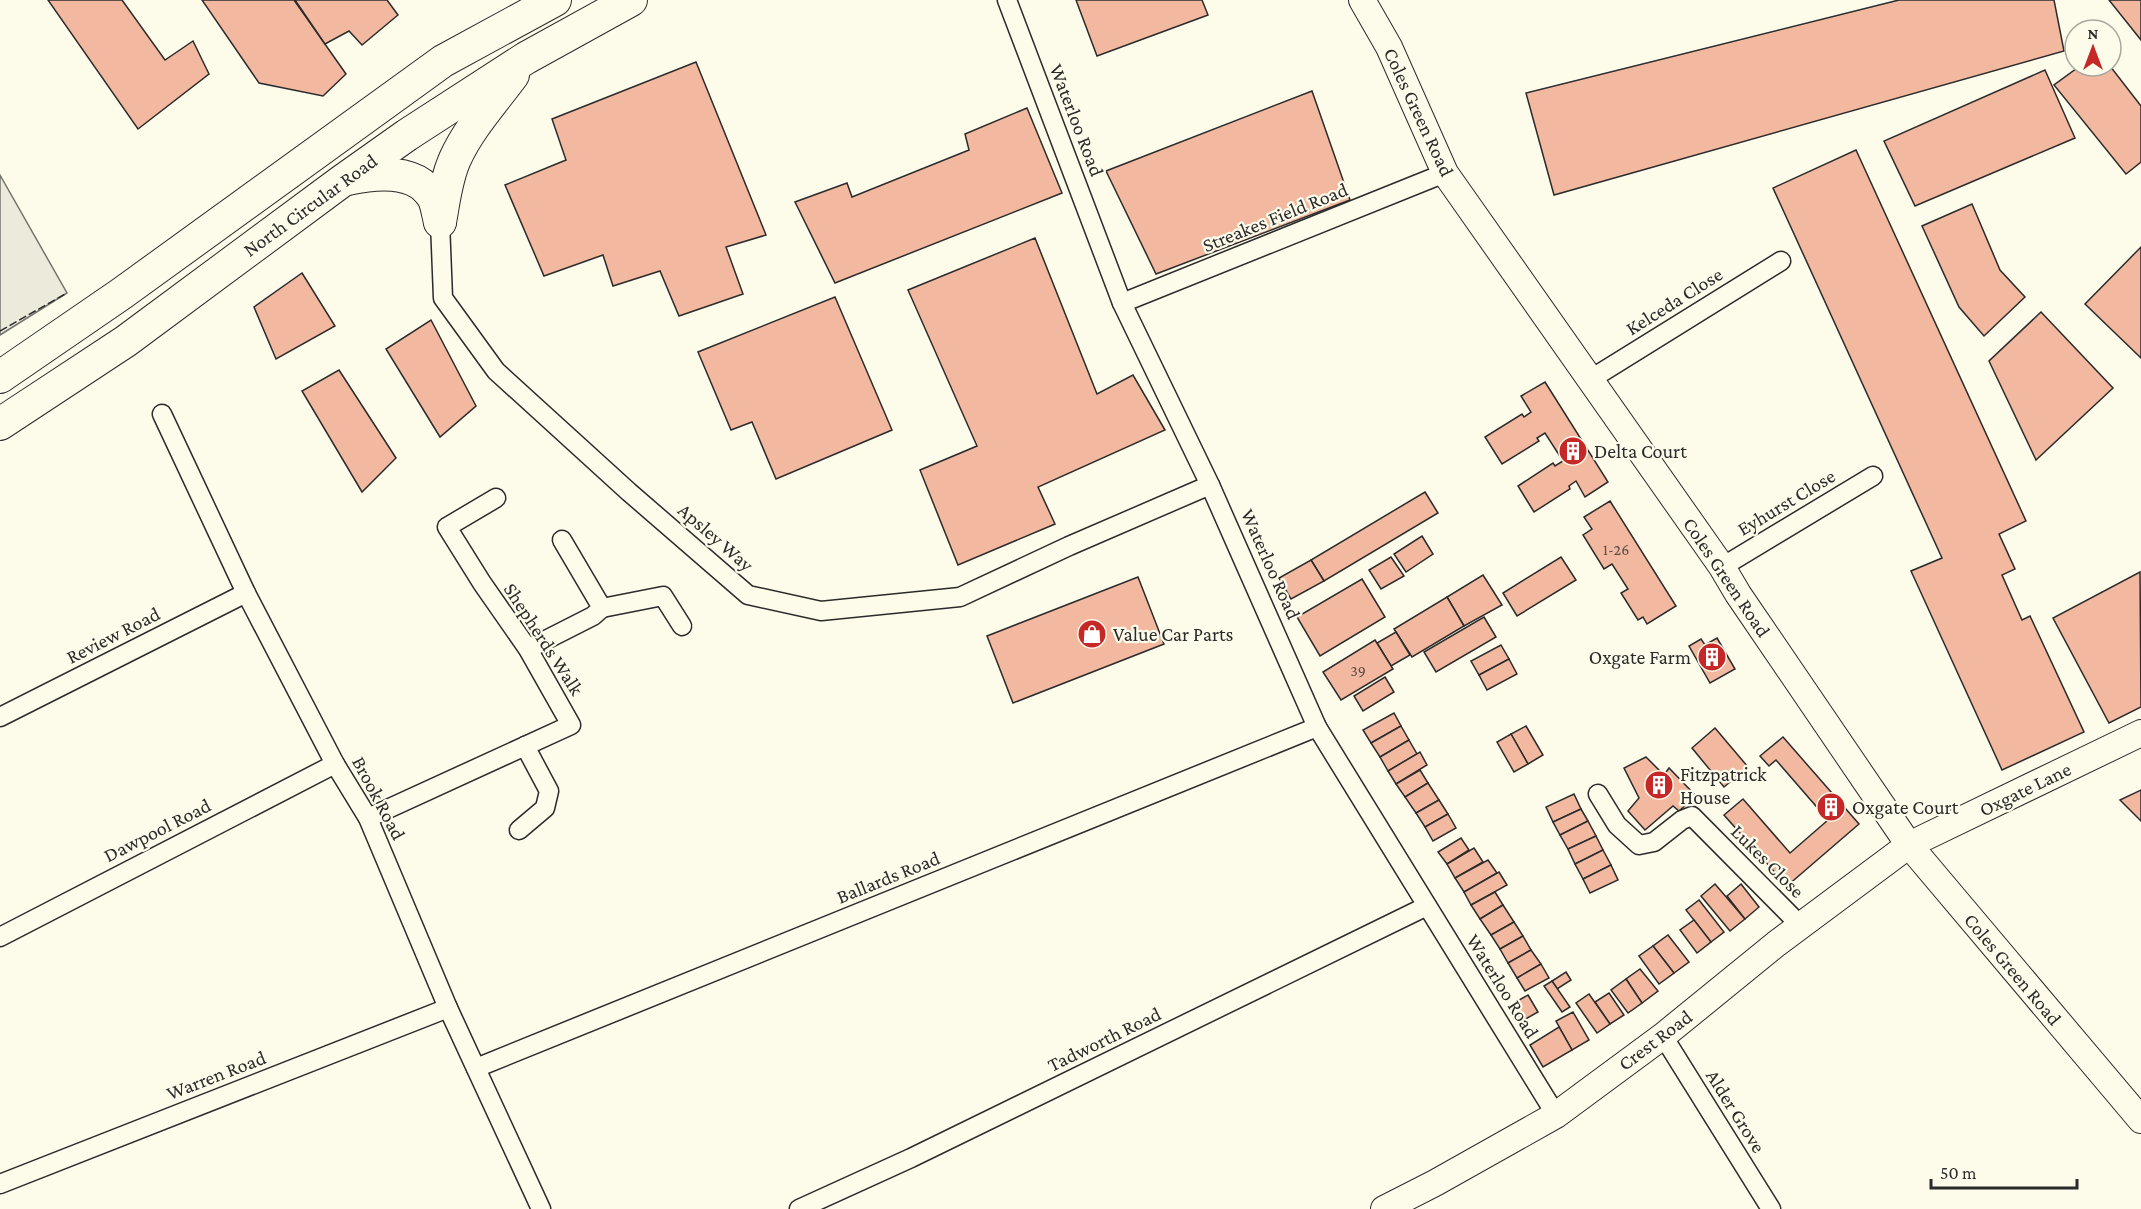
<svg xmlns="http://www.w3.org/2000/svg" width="2141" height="1209" font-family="'Crimson Pro',serif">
<rect width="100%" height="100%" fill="#fdfbea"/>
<!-- green -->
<path fill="#ecebdb" stroke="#74746e" stroke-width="1.5" d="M0,175L67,293L0,335Z"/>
<!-- building -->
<g fill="#f2b8a0" stroke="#2b2b2b" stroke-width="1.5">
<path d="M48,0H122L165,60L193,41L209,74L138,129Z"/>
<path d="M202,0H294L346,74L323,96L259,83Z"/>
<path d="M295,0H387L398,15L362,45L349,31L325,44Z"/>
<path d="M1076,0H1202L1208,15L1097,56Z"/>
<path d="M1899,0H2054L2064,51L1554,195L1526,93Z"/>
<path d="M2109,0H2141V40Z"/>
<path d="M696,62L766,235L726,247L743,294L679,316L660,271L613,286L603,255L544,276L505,185L566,160L552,119Z"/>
<path d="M2080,66H2110L2141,106V162L2126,174L2054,85Z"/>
<path d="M2045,70L2075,138L1915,206L1884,141Z"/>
<path d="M1312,91L1350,200L1156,274L1106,171Z"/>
<path d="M1027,108L1062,193L835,283L795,202L847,183L852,197L969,150L965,134Z"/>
<path d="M1856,150L2026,521L1999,534L2015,569L2002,575L2022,620L2030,616L2084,732L2002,770L1911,571L1942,558L1773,188Z"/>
<path d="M1972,204L2000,270L2025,297L1984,336L1959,307L1922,226Z"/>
<path d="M1035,238L1097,394L1133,375L1165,430L1038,487L1055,524L958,565L920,470L977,446L908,290Z"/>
<path d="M2141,247V358L2085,304Z"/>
<path d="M302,273L335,326L276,359L254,307Z"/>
<path d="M835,297L892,430L776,479L752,422L731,430L698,352Z"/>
<path d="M2041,312L2113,388L2036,460L1989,361Z"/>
<path d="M431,320L476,406L440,437L386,349Z"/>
<path d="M339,370L396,458L362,492L302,391Z"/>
<path d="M1545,382L1608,482L1585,497L1576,481L1569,486L1570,489L1534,512L1518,486L1553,463L1555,466L1563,461L1545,433L1537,438L1539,441L1502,464L1485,437L1522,414L1524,417L1531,412L1521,396Z"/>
<path d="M1425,492L1438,513L1324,581L1311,560Z"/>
<path d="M1610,501L1676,606L1647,624L1643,617L1638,620L1621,593L1628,589L1612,564L1604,569L1583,535L1592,529L1584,517Z"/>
<path d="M1422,536L1433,554L1406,572L1394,554Z"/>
<path d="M1391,557L1404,576L1381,589L1369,570Z"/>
<path d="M1561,557L1576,580L1517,616L1503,593Z"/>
<path d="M1311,560L1324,581L1291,599L1279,578Z"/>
<path d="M2140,572L2141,707L2109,723L2053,618Z"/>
<path d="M1483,575L1502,605L1464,626L1447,597Z"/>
<path d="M1138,577L1164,644L1013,703L987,636Z"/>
<path d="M1362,579L1385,617L1320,656L1297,617Z"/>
<path d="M1447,597L1464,626L1412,657L1394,629Z"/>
<path d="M1484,617L1496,637L1436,672L1424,652Z"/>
<path d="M1396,632L1410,655L1391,666L1377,643Z"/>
<path d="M1717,638L1735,669L1710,683L1689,646L1701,639L1705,645Z"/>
<path d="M1375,640L1393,669L1341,700L1323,672Z"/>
<path d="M1501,645L1509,659L1479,675L1471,661Z"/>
<path d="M1509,659L1517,674L1487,690L1479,675Z"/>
<path d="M1385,677L1394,692L1363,711L1354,696Z"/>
<path d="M1394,713L1401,726L1371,743L1363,730Z"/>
<path d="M1401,726L1409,740L1380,757L1371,743Z"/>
<path d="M1526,726L1543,755L1528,764L1511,734Z"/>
<path d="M1715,728L1748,767L1724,787L1692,748Z"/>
<path d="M1511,734L1528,764L1514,772L1497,742Z"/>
<path d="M1783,737L1859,824L1787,886L1724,815L1743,799L1790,853L1828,820L1776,760L1769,766L1760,756Z"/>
<path d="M1409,740L1417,754L1388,771L1380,757Z"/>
<path d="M1420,752L1427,765L1396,784L1388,771Z"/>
<path d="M1646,757L1664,775L1669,768L1696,796L1679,811L1673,806L1645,830L1628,811L1639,798L1624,768Z"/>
<path d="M1420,770L1428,783L1405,797L1396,784Z"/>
<path d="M1428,783L1439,800L1416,813L1405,797Z"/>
<path d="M2141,790V821L2120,800Z"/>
<path d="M1574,794L1581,809L1553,822L1546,807Z"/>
<path d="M1439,800L1448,814L1425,827L1416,813Z"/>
<path d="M1581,809L1588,821L1560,835L1553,822Z"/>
<path d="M1448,814L1456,828L1433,841L1425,827Z"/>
<path d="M1588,821L1596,836L1568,849L1560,835Z"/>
<path d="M1596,836L1603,850L1575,864L1568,849Z"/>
<path d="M1461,838L1469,850L1447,864L1438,852Z"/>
<path d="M1474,848L1483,862L1455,878L1447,864Z"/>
<path d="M1603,850L1611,865L1583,879L1575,864Z"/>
<path d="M1488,860L1497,873L1464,892L1455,878Z"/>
<path d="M1611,865L1618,880L1590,893L1583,879Z"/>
<path d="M1499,872L1507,885L1471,905L1464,892Z"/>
<path d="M1715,884L1745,919L1730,931L1701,896Z"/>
<path d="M1741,884L1759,907L1745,919L1727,896Z"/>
<path d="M1495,892L1503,905L1480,919L1471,905Z"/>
<path d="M1699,900L1724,932L1711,942L1686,910Z"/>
<path d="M1503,905L1514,922L1491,935L1480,919Z"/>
<path d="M1694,920L1711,942L1697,953L1680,930Z"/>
<path d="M1514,922L1523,936L1500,949L1491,935Z"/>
<path d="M1668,935L1689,962L1674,973L1653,946Z"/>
<path d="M1523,936L1531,950L1508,963L1500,949Z"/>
<path d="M1653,946L1674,973L1659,984L1639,956Z"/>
<path d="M1531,950L1541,964L1517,978L1508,963Z"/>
<path d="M1541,964L1549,978L1525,991L1517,978Z"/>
<path d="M1640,969L1658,991L1642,1003L1626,979Z"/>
<path d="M1566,972L1571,980L1557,989L1552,981Z"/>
<path d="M1626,979L1642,1003L1628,1013L1611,990Z"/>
<path d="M1552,981L1570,1007L1562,1012L1544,986Z"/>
<path d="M1609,993L1624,1015L1610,1024L1595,1002Z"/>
<path d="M1589,994L1610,1024L1597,1033L1576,1003Z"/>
<path d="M1528,995L1538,1012L1522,1021L1512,1004Z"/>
<path d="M1573,1012L1589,1040L1572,1050L1556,1021Z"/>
<path d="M1559,1027L1572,1050L1543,1067L1530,1045Z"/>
</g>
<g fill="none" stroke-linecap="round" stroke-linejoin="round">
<!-- street casing -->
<g stroke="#2b2b2b" stroke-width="21">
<g id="street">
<path d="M1007,0L1122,303L1210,485L1317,727L1556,1115"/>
<path d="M440,222L443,298L496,371L629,492L748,595L821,611L960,597L1069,546L1210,485"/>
<path d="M1122,303L1445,173"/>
<path d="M1591,379L1781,261"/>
<path d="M162,414L246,593L335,764L368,818L448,1008L541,1209"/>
<path d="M1722,567L1873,476"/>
<path d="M602,608L663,596L682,626"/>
<path d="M528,649L593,616L602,608L562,540"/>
<path d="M0,717L246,593"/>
<path d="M1598,794L1617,825L1639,845L1654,842L1682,820L1692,816L1801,926"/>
<path d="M368,818L571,725L528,649L482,583L447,527L496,498"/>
<path d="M519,830L545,808L549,791L525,746"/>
<path d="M0,937L335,764"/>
<path d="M1663,1036L1771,1209"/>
<path d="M476,1068L1317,727"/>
<path d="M0,1184L448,1008"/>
<path d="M799,1209L911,1158L1427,906"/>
</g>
</g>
<!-- secondary casing -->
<g stroke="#2b2b2b" stroke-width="28">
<g id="secondary">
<path d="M1362,0L1389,47L1445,173L1722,567L1738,594L1909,845L2141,1120"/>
<path d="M1384,1209L1435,1183L1556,1115L1663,1036L1776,944L1909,845L2141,733"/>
</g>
</g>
<!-- highway casing -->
<g stroke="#2b2b2b" stroke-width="34">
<g id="highway">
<path d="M348,179C375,173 418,168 434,199C437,206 438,215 440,222"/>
<path d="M440,222C444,201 446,179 455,159C469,128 493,102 513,75"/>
<path d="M0,377L121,294L443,61L555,0"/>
<path d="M0,424L126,341L342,181L407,135L526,58L631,0"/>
</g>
</g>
<!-- street -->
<use href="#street" stroke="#fdfbea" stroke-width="18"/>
<!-- secondary -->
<use href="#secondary" stroke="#fdfbea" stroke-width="26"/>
<!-- highway -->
<use href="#highway" stroke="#fdfbea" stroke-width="32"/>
<!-- fence -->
<path stroke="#2b2b2b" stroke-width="1.5" stroke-dasharray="8 3" stroke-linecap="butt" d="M0,331L67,293"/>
</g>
<!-- icons -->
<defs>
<g id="building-disc" transform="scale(1.5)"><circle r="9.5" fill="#c62828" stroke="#fdfbea"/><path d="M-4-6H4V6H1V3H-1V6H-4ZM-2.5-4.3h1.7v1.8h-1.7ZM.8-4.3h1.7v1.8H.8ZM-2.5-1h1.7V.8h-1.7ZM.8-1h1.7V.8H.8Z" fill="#fff"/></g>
<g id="shop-disc" transform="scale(1.5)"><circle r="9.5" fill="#c62828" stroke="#fdfbea"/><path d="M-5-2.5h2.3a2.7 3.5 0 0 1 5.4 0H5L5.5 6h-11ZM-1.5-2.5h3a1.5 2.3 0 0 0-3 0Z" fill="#fff"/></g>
</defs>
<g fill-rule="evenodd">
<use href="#building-disc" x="1573" y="451"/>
<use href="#shop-disc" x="1092" y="634"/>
<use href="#building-disc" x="1712" y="657"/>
<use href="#building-disc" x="1659" y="785"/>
<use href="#building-disc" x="1831" y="807"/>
</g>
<g text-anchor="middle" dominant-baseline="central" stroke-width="4.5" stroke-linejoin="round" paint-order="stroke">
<!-- number labels -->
<g font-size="16" fill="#5d4e48">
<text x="1616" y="549">1-26</text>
<text x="1358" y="670">39</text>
</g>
<!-- street labels -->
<g font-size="20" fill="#2b2b2b" stroke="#fdfbea">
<text transform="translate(1419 112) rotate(65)">Coles Green Road</text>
<text transform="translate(1077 120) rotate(69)">Waterloo Road</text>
<text transform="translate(310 205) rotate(-36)">North Circular Road</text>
<text transform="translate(1275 217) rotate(-22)">Streakes Field Road</text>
<text transform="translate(1674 301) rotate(-32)">Kelceda Close</text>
<text transform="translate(1786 502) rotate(-31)">Eyhurst Close</text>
<text transform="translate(716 537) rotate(41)">Apsley Way</text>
<text transform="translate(1271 564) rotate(66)">Waterloo Road</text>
<text transform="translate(1727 577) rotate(56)">Coles Green Road</text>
<text transform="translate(113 635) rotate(-27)">Review Road</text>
<text transform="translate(544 639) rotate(57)">Shepherds Walk</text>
<text transform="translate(2025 789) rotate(-26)">Oxgate Lane</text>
<text transform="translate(379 798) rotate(62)">Brook Road</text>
<text transform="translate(157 830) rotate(-27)">Dawpool Road</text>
<text transform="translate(1768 861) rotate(45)">Lukes Close</text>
<text transform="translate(888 877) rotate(-22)">Ballards Road</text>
<text transform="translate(2013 969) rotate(50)">Coles Green Road</text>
<text transform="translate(1503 986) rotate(58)">Waterloo Road</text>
<text transform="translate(1104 1039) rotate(-26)">Tadworth Road</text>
<text transform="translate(1655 1040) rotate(-37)">Crest Road</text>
<text transform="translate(216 1075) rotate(-21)">Warren Road</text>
<text transform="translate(1736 1111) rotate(58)">Alder Grove</text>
</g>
<!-- poi labels -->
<g font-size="20" fill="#2b2b2b" stroke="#fdfbea" text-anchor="start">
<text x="1594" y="451">Delta Court</text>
<text x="1113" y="634">Value Car Parts</text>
<text x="1691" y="657" text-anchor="end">Oxgate Farm</text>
<text x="1680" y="774">Fitzpatrick<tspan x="1680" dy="23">House</tspan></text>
<text x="1852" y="807">Oxgate Court</text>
</g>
</g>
<!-- north arrow -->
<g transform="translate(2093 48)"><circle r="28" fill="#fdfbea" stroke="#a9a89e" stroke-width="1.5"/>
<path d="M0-4.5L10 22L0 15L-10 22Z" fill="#c62828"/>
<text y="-9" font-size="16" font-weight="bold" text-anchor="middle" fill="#2b2b2b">N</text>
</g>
<!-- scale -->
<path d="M1931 1179v9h146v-9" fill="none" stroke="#2b2b2b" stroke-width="3"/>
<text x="1940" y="1179" font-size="18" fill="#2b2b2b" stroke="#fdfbea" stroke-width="4.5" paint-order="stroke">50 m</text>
</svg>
